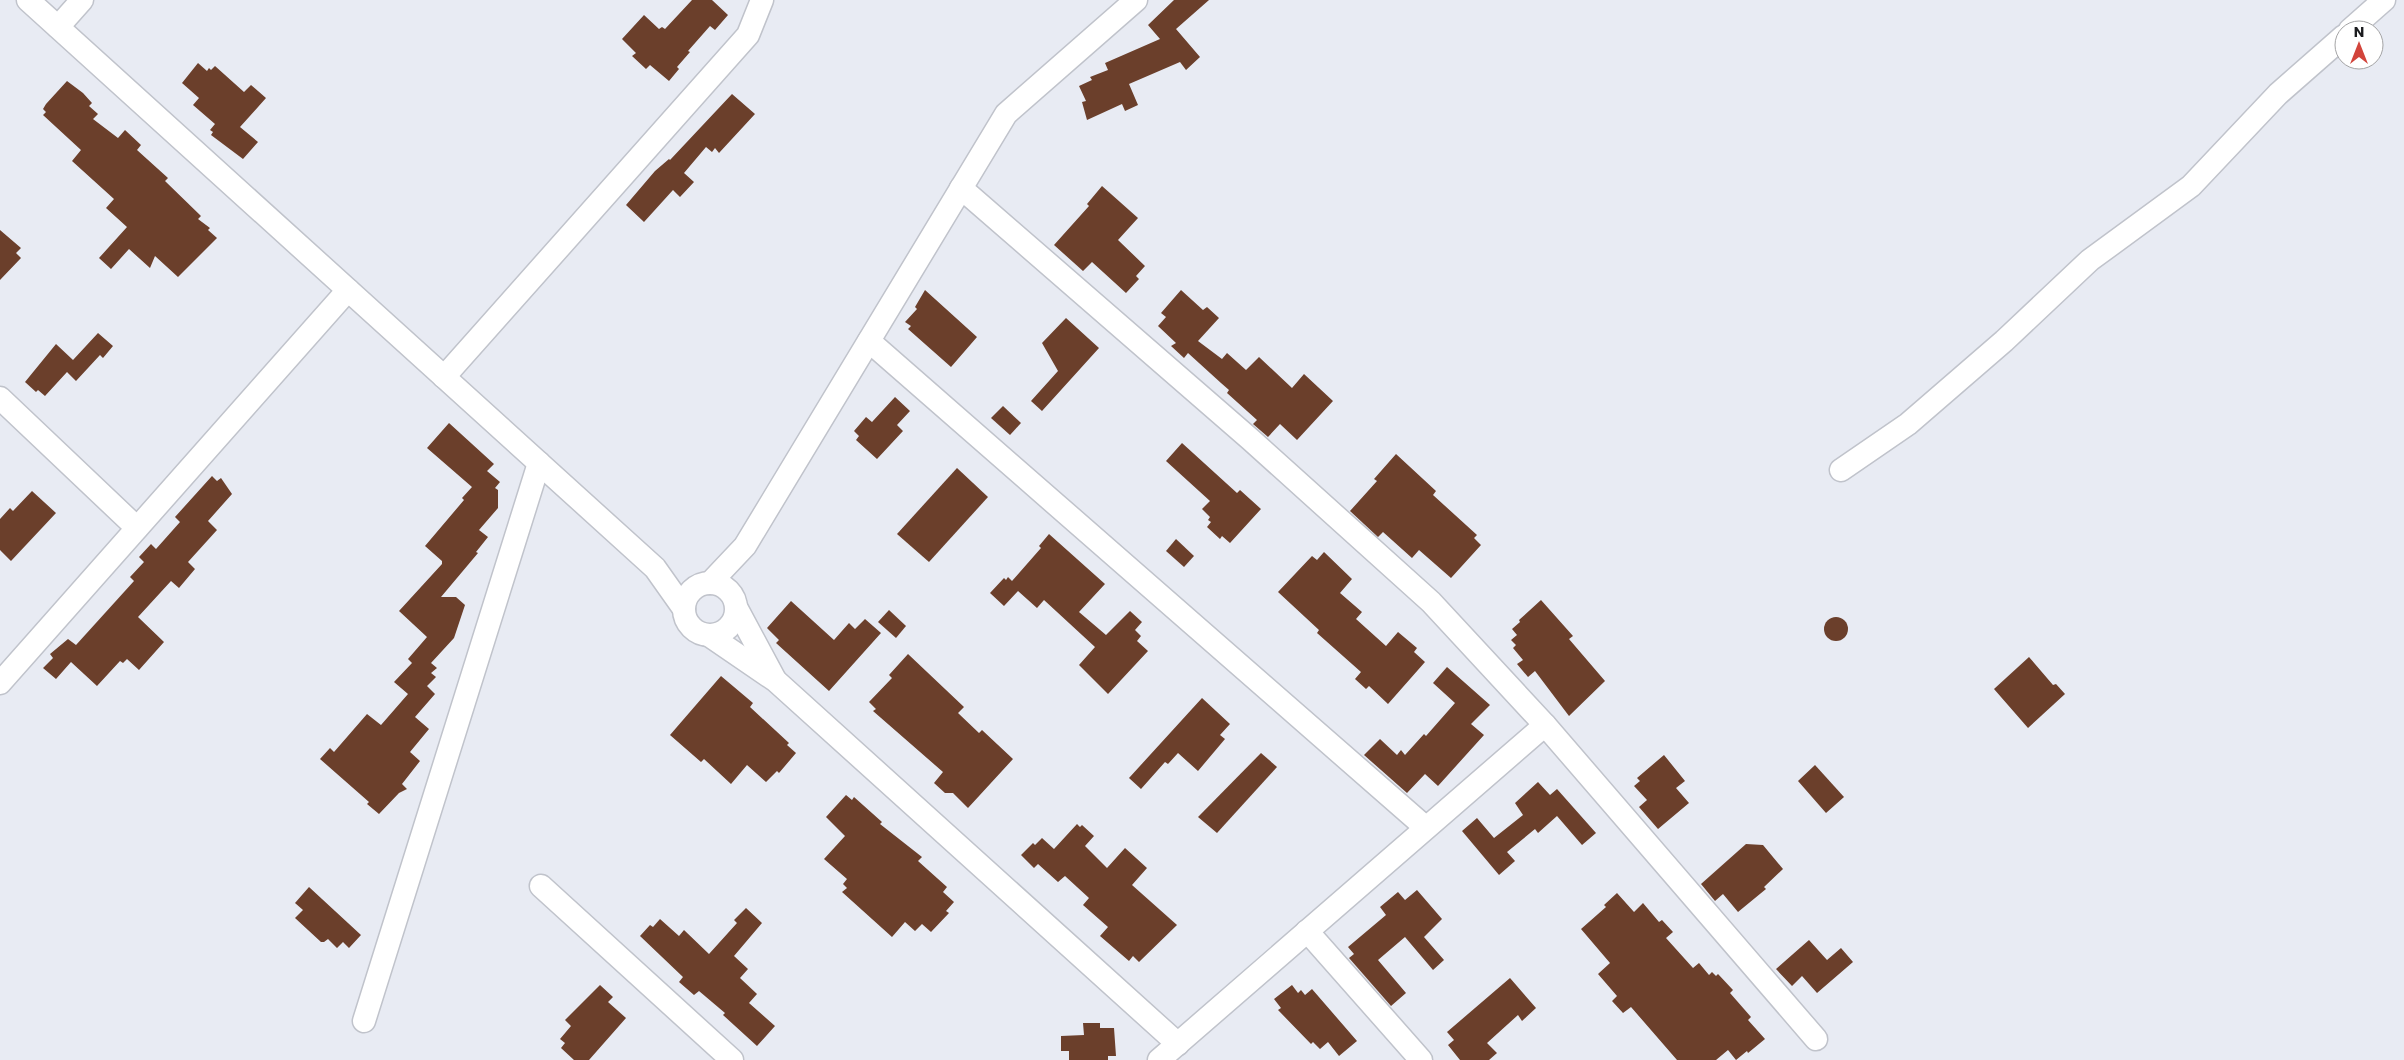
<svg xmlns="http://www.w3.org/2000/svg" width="2404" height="1060" font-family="Poppins,sans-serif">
<rect width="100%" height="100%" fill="#e8ebf3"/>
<!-- building -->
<g fill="#6b3f2b">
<path d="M692,0H712L728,15L715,30L710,26L688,51L690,52L677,67L679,69L669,81L650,65L646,69L632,56L636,53L622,39L644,15L659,29L662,27L665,29Z"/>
<path d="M1174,0H1209L1176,29L1200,57L1186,70L1180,62L1129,84L1138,105L1125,111L1122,104L1087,120L1082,102L1086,101L1079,86L1092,80L1090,77L1108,70L1105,63L1160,39L1148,25Z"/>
<path d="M198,63L207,71L209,68L211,70L215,66L244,92L251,85L266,98L240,127L258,142L243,159L211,135L213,132L210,130L215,124L193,105L199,98L182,83Z"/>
<path d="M67,81L83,93L92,103L89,106L98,114L93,119L118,138L125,130L141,145L137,150L168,178L165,181L201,216L198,219L210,228L208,230L217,238L178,277L155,256L150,268L129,249L111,269L99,258L127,227L106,208L114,199L72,161L81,150L43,115L46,112L43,109L46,104Z"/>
<path d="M732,94L755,114L719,153L715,148L712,152L706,147L684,173L694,182L680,197L673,190L644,222L626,205L655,171L669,159L670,160Z"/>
<path d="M1102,186L1138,218L1118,240L1145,266L1136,276L1139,279L1126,293L1092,262L1083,271L1054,245L1089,206L1087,204Z"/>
<path d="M0,230L21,248L16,253L21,258L0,280Z"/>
<path d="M925,290L977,337L951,367L908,329L911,326L905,322L917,309L915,307Z"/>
<path d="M1181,290L1203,310L1207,307L1219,318L1198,341L1222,359L1227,353L1246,370L1259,357L1292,388L1304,374L1333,401L1297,440L1280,424L1268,437L1253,424L1257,420L1227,393L1229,390L1221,383L1188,353L1184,358L1171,346L1176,343L1158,326L1166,317L1161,313Z"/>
<path d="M1066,318L1099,348L1042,411L1031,401L1058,371L1042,343Z"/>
<path d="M98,333L113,346L103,358L100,355L76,381L67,372L45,396L38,390L36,392L25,382L56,344L73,360Z"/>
<path d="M895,397L910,411L897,425L903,431L877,459L856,440L859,436L854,431L866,417L872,422Z"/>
<path d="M1003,406L1021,423L1010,435L991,418Z"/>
<path d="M449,423L494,464L487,471L500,482L495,488L498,490V508L479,530L488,537L476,552L478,553L441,597H456L465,605L454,638L431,663L437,668L431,673L436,677L427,686L435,694L415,717L429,729L410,752L420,761L402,784L407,789L399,793L379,814L367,804L369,802L320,759L330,748L334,752L367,714L381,725L408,694L394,682L412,663L408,659L427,637L399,611L442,564V561L425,546L464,500L462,498L472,487L427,448Z"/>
<path d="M1182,443L1237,493L1240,490L1261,509L1230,543L1222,536L1220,539L1207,527L1211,522L1208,520L1210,517L1202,509L1210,501L1166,461Z"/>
<path d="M1396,454L1436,491L1433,495L1477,535L1474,538L1481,545L1451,578L1419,550L1412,558L1383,532L1378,537L1350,511L1377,481L1374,479Z"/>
<path d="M957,468L988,497L929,562L897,534Z"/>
<path d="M212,476L217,481L221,478L232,494L208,521L217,530L188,562L195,569L179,588L171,581L138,617L164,642L139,670L127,659L123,663L120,661L97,686L71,662L56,679L43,668L53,658L50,654L68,639L76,645L134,581L130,577L144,562L139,557L151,544L156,549L180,522L175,517Z"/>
<path d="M32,491L56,513L11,561L0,550V519L10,508L13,511Z"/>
<path d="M1049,534L1105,584L1079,612L1106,635L1130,611L1142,622L1135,630L1141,636L1137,641L1148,651L1108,694L1079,665L1095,647L1044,600L1037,608L1018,591L1004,606L990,593L1004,578L1006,580L1008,577L1012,581L1041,548L1039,546Z"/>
<path d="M1176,539L1194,556L1184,567L1166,551Z"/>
<path d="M1324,552L1352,579L1340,593L1362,612L1356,619L1386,646L1398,632L1417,648L1414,652L1425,662L1388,704L1369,686L1366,689L1355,679L1361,672L1317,633L1319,630L1278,592L1312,556L1317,560Z"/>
<path d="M1541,600L1573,636L1569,639L1605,681L1569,716L1535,671L1528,677L1517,664L1523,660L1513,648L1516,645L1511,640L1517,635L1512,629L1520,622L1519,620Z"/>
<path d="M791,601L834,640L849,623L855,629L865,619L881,633L829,691L776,643L779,640L767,628Z"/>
<path d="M889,610L906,626L896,638L878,622Z"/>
<circle cx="1836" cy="629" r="12"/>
<path d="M908,654L964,707L958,713L979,733L982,730L1013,759L968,808L953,793H945L934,783L943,772L873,711L876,709L869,702L892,678L889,675Z"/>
<path d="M2029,657L2053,685L2056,684L2065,694L2028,728L1994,689Z"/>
<path d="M1447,667L1490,705L1471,724L1484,735L1438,786L1425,774L1407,793L1364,755L1380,739L1397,755L1401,750L1405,755L1424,734L1426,736L1455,703L1433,683Z"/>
<path d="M721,676L753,703L750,707L789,743L787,745L796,753L779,773L777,771L766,782L747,765L731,784L704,759L701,762L670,735Z"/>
<path d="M1202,698L1230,724L1220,735L1225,739L1198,771L1178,753L1168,764L1165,762L1141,789L1129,778Z"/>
<path d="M1261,753L1277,767L1217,833L1198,817Z"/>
<path d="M1664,755L1685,781L1676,788L1689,803L1658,829L1639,807L1647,800L1634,786L1640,781L1637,778Z"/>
<path d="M1815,765L1844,797L1826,813L1798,781Z"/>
<path d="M1538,782L1550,795L1557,789L1596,833L1582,845L1557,816L1538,833L1535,829L1507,852L1515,861L1499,875L1462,831L1477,818L1494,838L1523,815L1515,803Z"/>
<path d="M846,795L852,800L854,797L882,822L880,824L922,857L918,861L947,887L943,892L954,902L946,911L949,913L931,932L922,924L915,931L905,922L892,937L842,892L847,888L843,884L847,879L824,859L845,836L826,817Z"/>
<path d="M1077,824L1080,827L1082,825L1094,836L1085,846L1107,868L1125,848L1147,868L1132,885L1177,925L1139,962L1133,956L1129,961L1100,936L1108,927L1083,905L1089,898L1065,876L1058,882L1038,864L1034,868L1021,855L1033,843L1035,845L1042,838L1054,849Z"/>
<path d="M1746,844L1763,845L1783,869L1764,887L1766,889L1738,912L1723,894L1715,901L1701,884Z"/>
<path d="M309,887L361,935L349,948L343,942L337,948L328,939L324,942H321L295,918L303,910L295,903Z"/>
<path d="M1417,890L1442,919L1424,937L1444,960L1433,970L1405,937L1378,960L1406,993L1391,1006L1349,958L1354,954L1348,947L1386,915L1380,907L1398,892L1405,900Z"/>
<path d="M1617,893L1634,912L1643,903L1659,922L1662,920L1673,932L1666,938L1693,968L1699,963L1709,975L1712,972L1716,976L1718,974L1733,990L1730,993L1751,1017L1748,1020L1765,1039L1748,1053L1747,1051L1736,1060L1728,1050L1716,1060H1677L1631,1007L1623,1013L1612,1001L1617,996L1598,974L1610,963L1581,929L1606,907L1604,905Z"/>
<path d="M746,908L762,923L734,956L748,969L740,978L757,994L749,1003L775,1026L757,1046L723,1015L725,1013L699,991L694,995L679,982L683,977L640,936L650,925L653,927L660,919L679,936L684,930L709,954L737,923L734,920Z"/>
<path d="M1809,940L1827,960L1841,948L1853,962L1817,993L1802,976L1792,986L1776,969Z"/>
<path d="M1510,978L1536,1008L1522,1021L1518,1015L1487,1043L1497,1053L1489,1060H1460L1448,1045L1454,1040L1447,1032Z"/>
<path d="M600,985L613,997L608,1002L626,1018L589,1060H574L561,1048L565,1043L560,1039L571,1026L565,1020Z"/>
<path d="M1292,985L1298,993L1301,990L1305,995L1312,989L1357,1041L1339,1056L1328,1042L1320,1049L1313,1042L1311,1044L1278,1010L1281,1008L1274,999Z"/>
<path d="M1083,1023H1100V1028H1114L1116,1056H1108V1060H1069V1051H1061V1036L1084,1035Z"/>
</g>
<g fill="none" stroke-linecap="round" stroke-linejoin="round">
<!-- minor casing -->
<g stroke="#c0c3cb" stroke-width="25">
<g id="minor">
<path d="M28,0L655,568L684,609"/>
<path d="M58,27L82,0"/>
<path d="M2350,30L2384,0"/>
<path d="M961,188L1250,439L1431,602L1545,725L1159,1060"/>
<path d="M869,341L1425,827"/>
<path d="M444,377L748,35L762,0"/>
<path d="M0,398L137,528"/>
<path d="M1841,470L1908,424L2004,341L2090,260L2191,186L2278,94L2344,36"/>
<path d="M710,583L745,546L1006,114L1136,0"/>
<circle cx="710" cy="609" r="26"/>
<path d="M737,609L774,678"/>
<path d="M710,636L776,681L1178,1044"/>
<path d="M0,683L348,290"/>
<path d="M1545,725L1816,1039"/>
<path d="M541,886L732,1060"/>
<path d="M1307,931L1421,1060"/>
<path d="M364,1021L539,463"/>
</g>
</g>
<!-- minor -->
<use href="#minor" stroke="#fff" stroke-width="22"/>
</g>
<!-- north arrow -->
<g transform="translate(2359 45)"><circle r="24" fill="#ffffff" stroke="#a4a4a5"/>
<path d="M0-4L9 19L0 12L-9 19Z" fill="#d2443b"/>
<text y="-8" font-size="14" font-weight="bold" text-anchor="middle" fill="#1b1c1f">N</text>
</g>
</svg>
